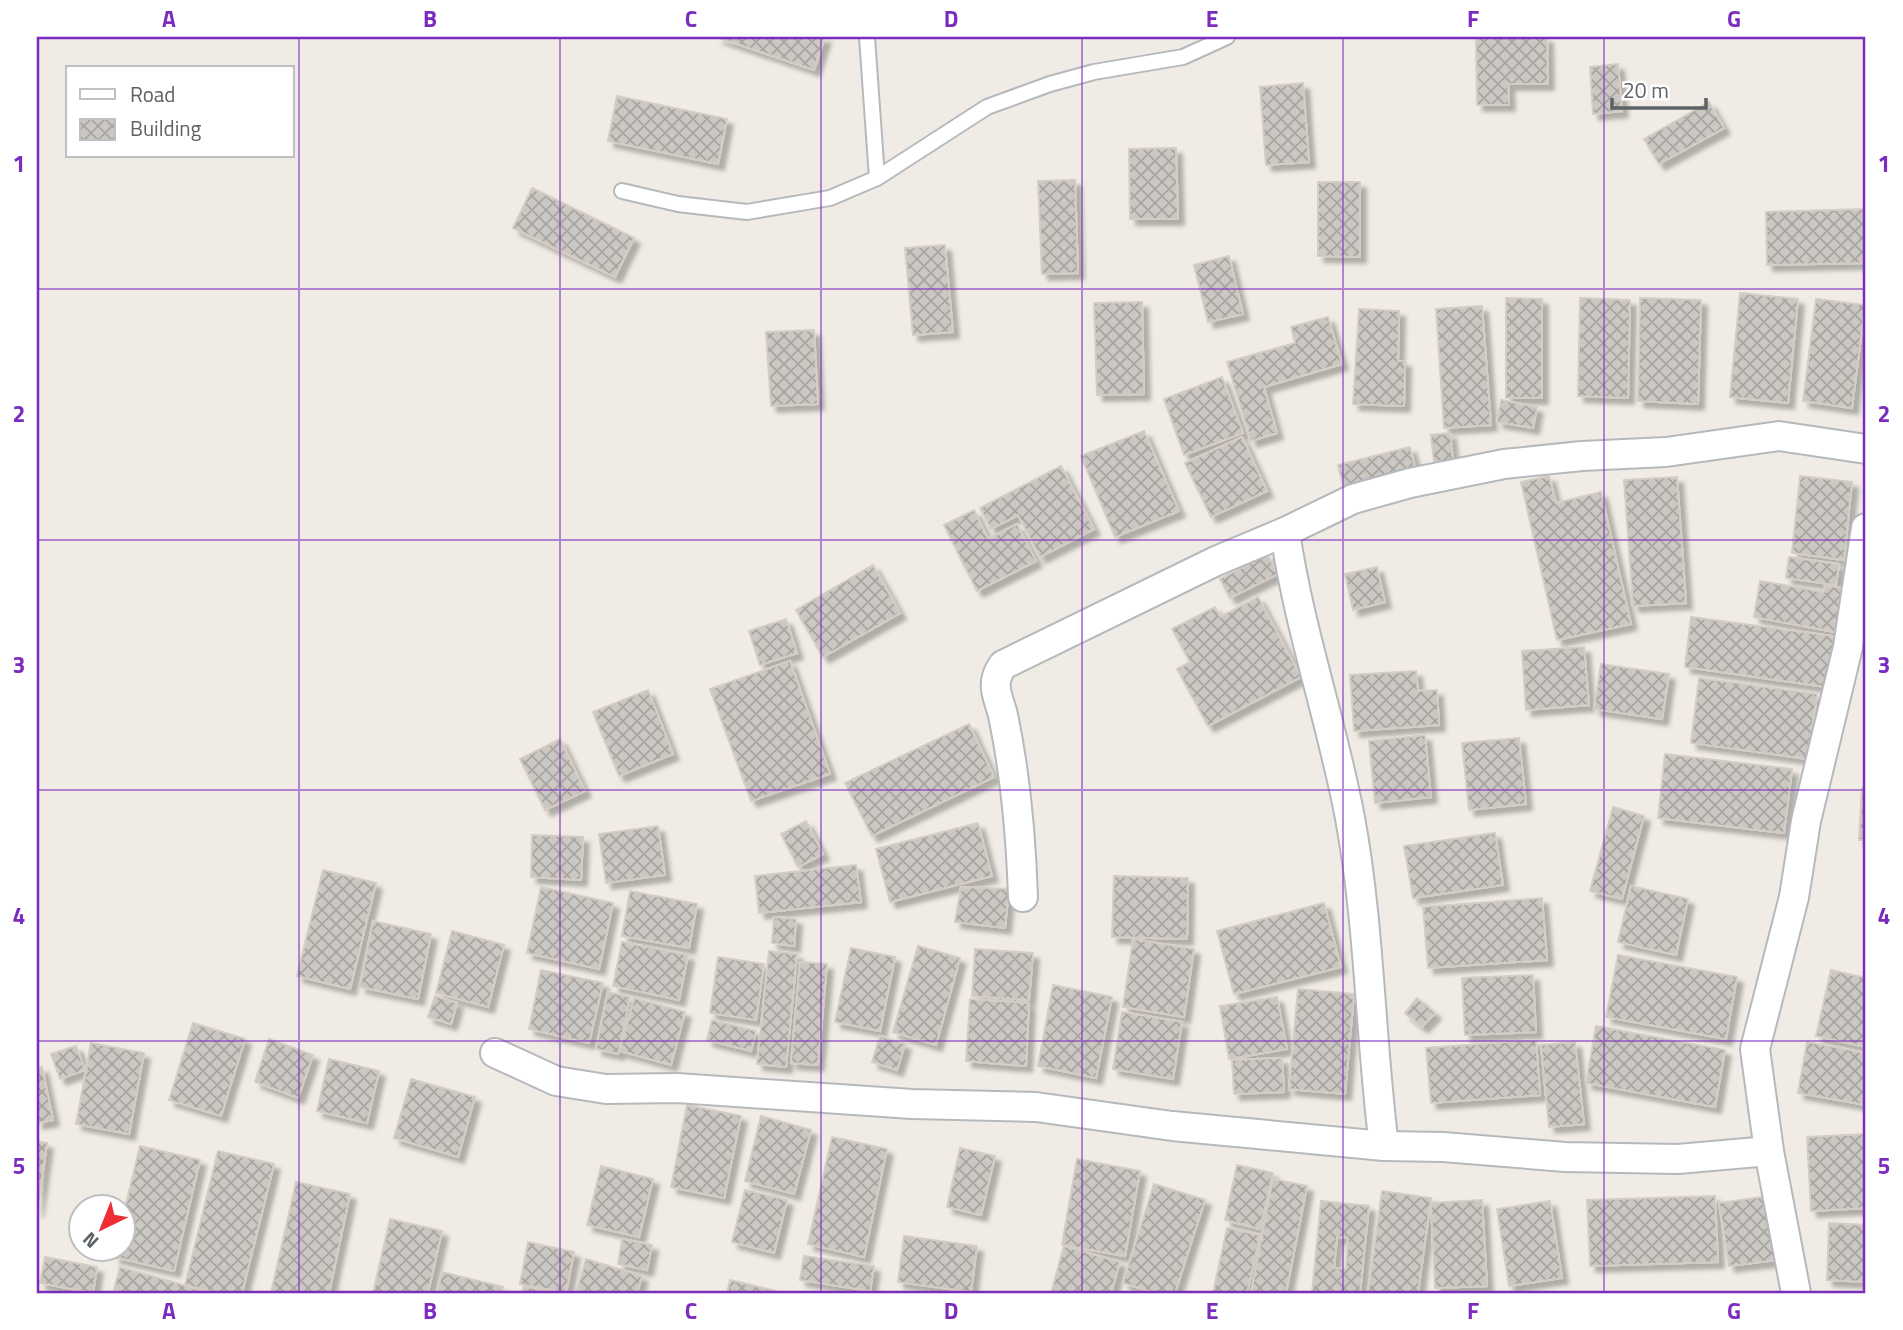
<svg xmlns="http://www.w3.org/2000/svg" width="1903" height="1330" font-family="'Titillium Web',sans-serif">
<defs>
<pattern id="building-cross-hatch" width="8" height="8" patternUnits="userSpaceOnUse" patternTransform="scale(1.75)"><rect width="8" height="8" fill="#cbc7c2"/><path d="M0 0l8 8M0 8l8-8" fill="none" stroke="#a8a5a1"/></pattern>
<filter id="shadow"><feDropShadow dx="6" dy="6" stdDeviation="2" flood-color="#0004"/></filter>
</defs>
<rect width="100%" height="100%" fill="#f0ece5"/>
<!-- building -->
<g fill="url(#building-cross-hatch)" stroke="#d5cdc3" stroke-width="2" fill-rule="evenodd" filter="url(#shadow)">
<path d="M716,37H825L814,70Z"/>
<path d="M1476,37H1547L1548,84H1508L1509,105H1477Z"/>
<path d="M1618,64L1622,111L1593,114L1590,67Z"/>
<path d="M1303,83L1309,162L1266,165L1260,87Z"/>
<path d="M617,96L727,119L718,164L608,141Z"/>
<path d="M1709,102L1724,128L1659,164L1644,139Z"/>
<path d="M1176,148L1178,219H1130L1129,149Z"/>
<path d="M1075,180L1078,273L1042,274L1038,181Z"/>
<path d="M1318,182H1360V257L1318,256Z"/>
<path d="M532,188L634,238L615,277L513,228Z"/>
<path d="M1866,209V263L1767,265L1766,212Z"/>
<path d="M945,245L953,332L913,335L905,248Z"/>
<path d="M1229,256L1243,314L1208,322L1194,265Z"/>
<path d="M1740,293L1798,299L1788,403L1730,397Z"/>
<path d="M1506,298L1542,299V398H1506Z"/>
<path d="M1580,298L1630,300L1628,398L1578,396Z"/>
<path d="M1640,298L1701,300L1698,404L1638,401Z"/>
<path d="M1816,299L1865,305L1852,408L1803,401Z"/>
<path d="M1142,302L1144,394L1097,395L1094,303Z"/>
<path d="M1482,306L1491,425L1444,428L1436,309Z"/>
<path d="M1359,309L1399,311L1398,361H1405L1404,406L1353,404Z"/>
<path d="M1328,317L1342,364L1264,387L1277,433L1251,441L1227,362L1295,343L1291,327Z"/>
<path d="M814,330L818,404L771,406L766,332Z"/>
<path d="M1222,377L1243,433L1184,455L1164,399Z"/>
<path d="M1501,400L1537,407L1533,428L1497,422Z"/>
<path d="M1144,431L1179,511L1115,537L1081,456Z"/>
<path d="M1450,433L1453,460L1434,462L1431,435Z"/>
<path d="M1242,437L1267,491L1211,517L1185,463Z"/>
<path d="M1410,447L1416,471L1344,489L1338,465Z"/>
<path d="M1061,466L1094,529L1040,557L1018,515L991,529L980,508Z"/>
<path d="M1549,476L1556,503L1601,492L1631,624L1557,640L1521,482Z"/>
<path d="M1800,476L1852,482L1844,560L1792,553Z"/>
<path d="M1677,477L1686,603L1633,606L1624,480Z"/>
<path d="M974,510L988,539L1017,524L1036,561L977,591L944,525Z"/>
<path d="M1267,554L1278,574L1230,598L1220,579Z"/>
<path d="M1789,557L1839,564L1836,585L1786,578Z"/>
<path d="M873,565L900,613L823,657L796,610Z"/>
<path d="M1377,567L1385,602L1353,610L1345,574Z"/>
<path d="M1760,581L1824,592L1825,585L1843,588L1835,632L1754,617Z"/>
<path d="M1258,597L1301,677L1208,726L1177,669L1190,662L1172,629L1215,607L1220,617Z"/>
<path d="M1691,617L1840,637L1833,688L1685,667Z"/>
<path d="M786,619L797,653L760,665L749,631Z"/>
<path d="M1584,647L1589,705L1526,710L1522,651Z"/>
<path d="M790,661L830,774L751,801L710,689Z"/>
<path d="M1601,664L1669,674L1662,719L1594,709Z"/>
<path d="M1416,671L1418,691L1437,690L1439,725L1354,731L1350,675Z"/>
<path d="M1699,678L1817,694L1808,759L1691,743Z"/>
<path d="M648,690L673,754L619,776L593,712Z"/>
<path d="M969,724L994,777L872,836L845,783Z"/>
<path d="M1425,735L1431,797L1375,803L1369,741Z"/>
<path d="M1519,738L1526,804L1469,810L1462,743Z"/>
<path d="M560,739L585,791L545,810L520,759Z"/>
<path d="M1665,754L1792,769L1784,833L1658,818Z"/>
<path d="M1862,788H1866V840H1859Z"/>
<path d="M1613,807L1644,816L1622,899L1590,891Z"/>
<path d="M806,821L823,854L798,867L781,834Z"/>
<path d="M978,823L992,876L890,902L876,849Z"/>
<path d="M658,826L665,875L606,883L599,834Z"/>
<path d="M1495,833L1503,885L1413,898L1404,846Z"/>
<path d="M532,835L583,837L581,880L531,877Z"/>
<path d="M856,865L861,902L759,913L755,876Z"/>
<path d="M323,870L376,883L350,989L297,976Z"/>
<path d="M1114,876L1188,878L1187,939L1112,937Z"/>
<path d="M1631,886L1688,899L1676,955L1618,942Z"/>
<path d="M541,887L613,903L599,969L527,953Z"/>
<path d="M961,887L1009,889L1005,928L955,922Z"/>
<path d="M630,891L697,904L689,948L622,936Z"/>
<path d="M1542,898L1547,960L1428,968L1423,907Z"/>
<path d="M1324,903L1341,967L1234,994L1217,931Z"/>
<path d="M774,917L796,919L794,946L772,943Z"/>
<path d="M373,921L431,934L418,999L360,987Z"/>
<path d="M452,931L504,945L488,1007L436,993Z"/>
<path d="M1133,939L1194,949L1184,1017L1123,1007Z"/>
<path d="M622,942L688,955L679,1000L613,986Z"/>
<path d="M918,946L960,958L936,1045L893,1032Z"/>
<path d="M851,948L895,957L880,1031L835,1022Z"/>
<path d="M975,949L1033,953L1029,1000L972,996Z"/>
<path d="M769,951L797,954L786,1067L757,1064Z"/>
<path d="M1618,955L1737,977L1726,1039L1606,1017Z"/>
<path d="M718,957L764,964L756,1020L710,1013Z"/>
<path d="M800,962L827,964L818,1065L791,1063Z"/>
<path d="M541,970L603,983L589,1043L529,1029Z"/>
<path d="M1831,970L1866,978V1047L1816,1036Z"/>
<path d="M1533,975L1536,1032L1465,1035L1462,978Z"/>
<path d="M1053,985L1112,997L1096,1078L1038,1066Z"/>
<path d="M1298,989L1354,994L1345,1094L1289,1089Z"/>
<path d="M608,992L630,997L618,1054L596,1049Z"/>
<path d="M435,996L457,1003L451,1024L428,1017Z"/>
<path d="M1277,997L1287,1049L1229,1059L1220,1006Z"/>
<path d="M634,998L685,1012L671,1065L620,1051Z"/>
<path d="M1417,998L1435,1013L1422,1027L1405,1013Z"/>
<path d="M970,999L1029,1003L1026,1066L966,1061Z"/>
<path d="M1122,1012L1182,1022L1173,1079L1113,1069Z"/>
<path d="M712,1020L756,1031L751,1051L707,1040Z"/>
<path d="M193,1023L245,1039L221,1116L169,1100Z"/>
<path d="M1596,1026L1725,1050L1715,1107L1586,1083Z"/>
<path d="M880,1036L905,1044L897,1070L872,1062Z"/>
<path d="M269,1039L313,1055L298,1098L255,1082Z"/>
<path d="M1536,1040L1540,1095L1431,1103L1426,1048Z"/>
<path d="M1575,1042L1584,1124L1549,1127L1541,1045Z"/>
<path d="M1807,1042L1866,1053V1105L1798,1093Z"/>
<path d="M91,1043L144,1053L129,1134L76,1124Z"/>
<path d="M76,1046L85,1070L60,1079L51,1054Z"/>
<path d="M1282,1058L1284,1092L1234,1094L1232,1060Z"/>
<path d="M329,1059L379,1071L367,1123L317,1111Z"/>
<path d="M42,1067L53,1120L37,1123V1068Z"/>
<path d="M411,1079L475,1097L458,1157L394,1138Z"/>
<path d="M687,1105L741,1116L724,1198L671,1187Z"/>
<path d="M761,1116L811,1130L794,1194L745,1181Z"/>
<path d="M1866,1134V1208L1811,1211L1807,1137Z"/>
<path d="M832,1137L887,1149L864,1257L808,1244Z"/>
<path d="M37,1141L47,1143L37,1212Z"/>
<path d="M140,1146L200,1160L174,1271L114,1257L116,1250H122V1220Z"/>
<path d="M960,1148L995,1156L981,1215L947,1207Z"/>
<path d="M218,1151L274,1164L242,1293H218L185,1285Z"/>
<path d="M1077,1159L1140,1171L1125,1256L1062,1245Z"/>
<path d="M1237,1165L1273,1173L1260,1229L1225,1220Z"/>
<path d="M601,1166L653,1179L639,1237L587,1225Z"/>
<path d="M1273,1179L1307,1186L1286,1293H1251Z"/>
<path d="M296,1182L350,1194L329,1293H271Z"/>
<path d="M1154,1184L1205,1200L1175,1293H1156L1123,1283Z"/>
<path d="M745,1190L787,1200L774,1253L732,1242Z"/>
<path d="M1382,1191L1431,1198L1418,1293H1368Z"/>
<path d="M1715,1196L1718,1262L1590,1266L1587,1200Z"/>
<path d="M1769,1196L1778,1260L1729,1266L1719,1203Z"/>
<path d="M1482,1200L1487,1286L1435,1288L1431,1203Z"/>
<path d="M1321,1201L1369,1206L1360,1293H1312ZM1337,1237L1348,1238L1346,1269L1334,1268Z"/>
<path d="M1550,1201L1562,1278L1509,1286L1497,1209Z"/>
<path d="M390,1219L442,1231L428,1293H373Z"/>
<path d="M1829,1223L1866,1225V1282L1827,1280Z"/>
<path d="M1227,1228L1260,1235L1247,1293H1213Z"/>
<path d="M904,1236L977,1246L971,1292L898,1282Z"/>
<path d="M622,1239L652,1245L647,1270L618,1264Z"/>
<path d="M528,1242L574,1252L566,1293L520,1284Z"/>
<path d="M1064,1246L1120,1262L1111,1293H1051Z"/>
<path d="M804,1256L874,1266L870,1291L800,1280Z"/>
<path d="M45,1257L97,1267L93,1293L40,1283Z"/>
<path d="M586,1259L642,1276L637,1293H576Z"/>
<path d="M120,1267L201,1290L200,1293H127L114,1290Z"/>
<path d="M442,1272L503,1287L501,1293H437Z"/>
<path d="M730,1280L776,1291L775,1293H727Z"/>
<path d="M524,1286L556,1293H522Z"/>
</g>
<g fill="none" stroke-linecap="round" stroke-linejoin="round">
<!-- service casing -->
<g stroke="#b6b9bc" stroke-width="18">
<g id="service">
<path d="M867,37L877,178"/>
<path d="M622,191L678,204L747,212L830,198L877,178L987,107L1050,84L1094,72L1183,57L1227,37"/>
</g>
</g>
<!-- minor casing -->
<g stroke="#b6b9bc" stroke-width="32">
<g id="minor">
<path d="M1285,532C1299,629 1332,722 1350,818C1370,926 1370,1037 1384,1146"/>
<path d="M1023,897C1021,837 1016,779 1004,720C1000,698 988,686 1003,665L1216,561L1285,532L1353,499L1410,483L1504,464L1582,456L1666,452L1779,436L1866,449"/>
<path d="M495,1053L556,1081L606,1089L677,1088L912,1104L1036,1107L1172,1126L1384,1146L1443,1147L1565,1157L1678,1159L1769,1151"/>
<path d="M1796,1293L1769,1151L1755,1049L1794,897L1806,821L1848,647L1866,528"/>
</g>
</g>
<!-- service -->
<use href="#service" stroke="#fff" stroke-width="14"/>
<!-- minor -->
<use href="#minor" stroke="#fff" stroke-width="28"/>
</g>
<!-- grid -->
<path fill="none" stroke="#7b2cbf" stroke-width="2" stroke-opacity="0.55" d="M299,37V1293M560,37V1293M821,37V1293M1082,37V1293M1343,37V1293M1604,37V1293M37,289H1866M37,540H1866M37,790H1866M37,1041H1866"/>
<!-- border -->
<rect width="1903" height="1330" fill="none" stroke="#ffffff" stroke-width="77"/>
<!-- legend -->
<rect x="66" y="66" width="228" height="91" fill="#ffffff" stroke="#bec0c2" stroke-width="2"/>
<rect x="80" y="89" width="35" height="10" fill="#ffffff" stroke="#bec0c2" stroke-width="2"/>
<text x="130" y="102" font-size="21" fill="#5d6266">Road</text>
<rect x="80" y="119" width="35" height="21" fill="url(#building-cross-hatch)" stroke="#bec0c2" stroke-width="2"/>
<text x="130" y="136" font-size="21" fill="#5d6266">Building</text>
<!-- north arrow -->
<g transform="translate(102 1228) rotate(223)"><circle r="33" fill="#ffffff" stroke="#bec0c2" stroke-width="2"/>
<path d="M0-5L12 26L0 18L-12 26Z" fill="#ee2d34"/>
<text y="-10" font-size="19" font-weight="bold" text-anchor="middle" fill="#5d6266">N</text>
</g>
<!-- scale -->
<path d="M1612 98v10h94v-10" fill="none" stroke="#5d6266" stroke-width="3.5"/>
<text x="1623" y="98" font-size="21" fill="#5d6266" stroke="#ffffff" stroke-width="5" paint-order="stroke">20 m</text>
<rect x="38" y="38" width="1826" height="1254" fill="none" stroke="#7b2cbf" stroke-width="2.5"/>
<g font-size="23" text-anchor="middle" font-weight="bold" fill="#7b2cbf">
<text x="169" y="27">A</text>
<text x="430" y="27">B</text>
<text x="691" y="27">C</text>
<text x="951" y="27">D</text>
<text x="1212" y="27">E</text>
<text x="1473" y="27">F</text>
<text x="1734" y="27">G</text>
<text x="19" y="172">1</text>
<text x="1884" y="172">1</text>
<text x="19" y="422">2</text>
<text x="1884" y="422">2</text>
<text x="19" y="673">3</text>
<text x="1884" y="673">3</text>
<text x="19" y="924">4</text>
<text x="1884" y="924">4</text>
<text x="19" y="1174">5</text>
<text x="1884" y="1174">5</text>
<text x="169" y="1319">A</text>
<text x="430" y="1319">B</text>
<text x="691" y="1319">C</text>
<text x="951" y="1319">D</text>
<text x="1212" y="1319">E</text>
<text x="1473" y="1319">F</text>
<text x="1734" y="1319">G</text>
</g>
</svg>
